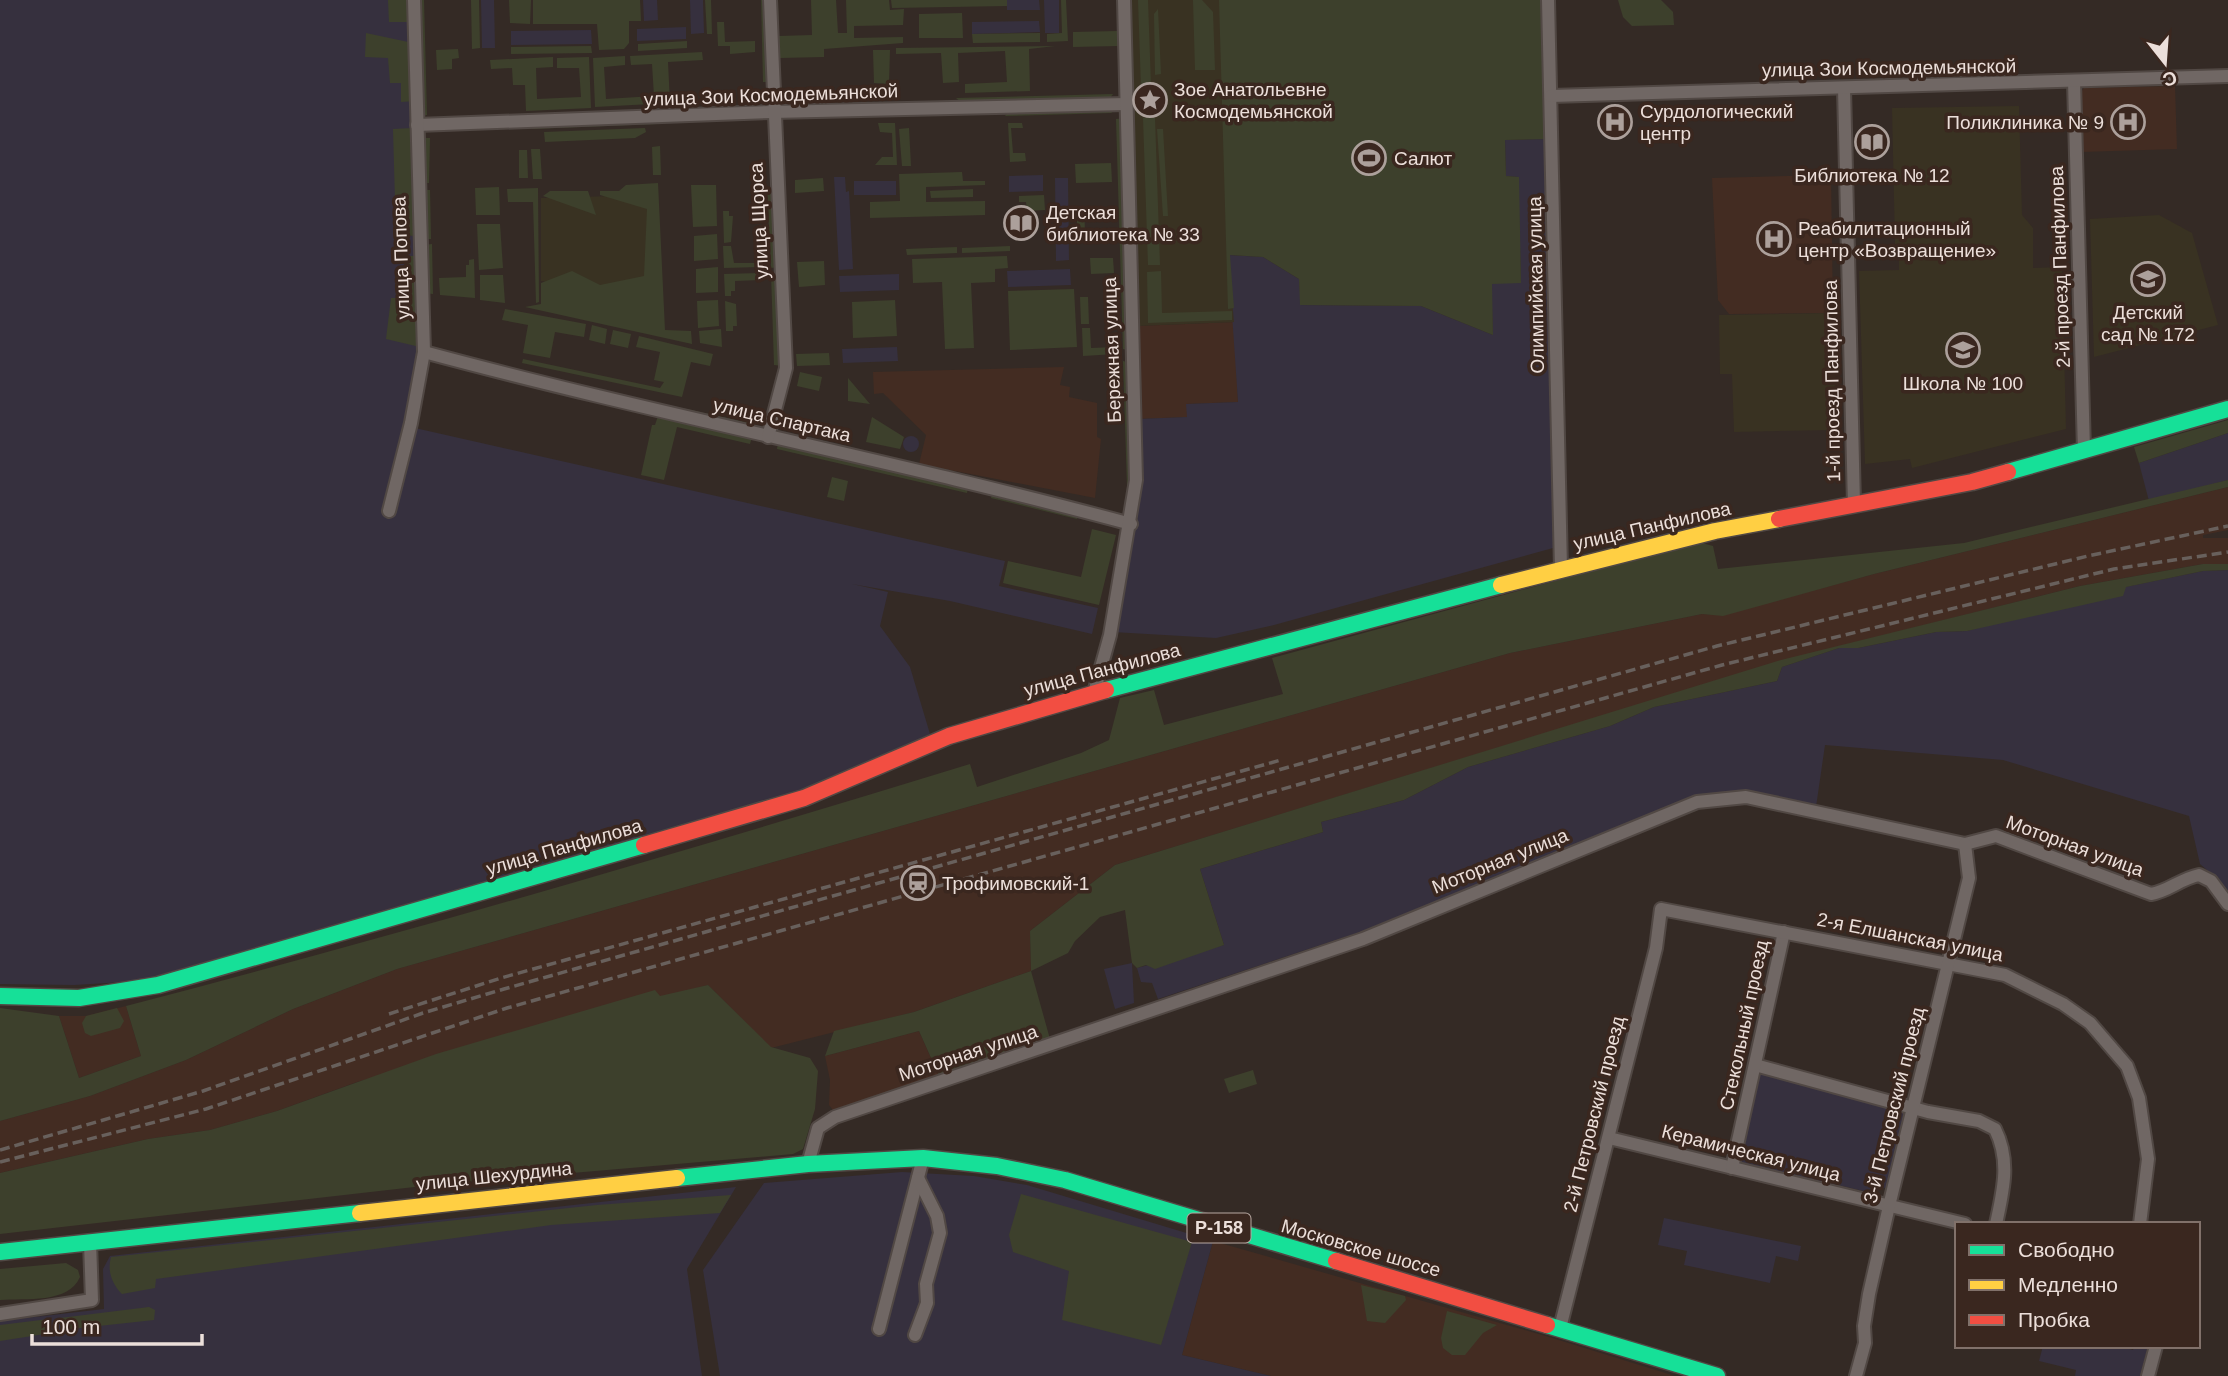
<svg xmlns="http://www.w3.org/2000/svg" width="2228" height="1376" font-family="Arial,sans-serif">
<rect width="100%" height="100%" fill="#342a25"/>
<!-- built -->
<g fill="#432c22">
<path d="M2175,86L2177,149L2081,152L2079,95L2084,88Z"/>
<path d="M1831,175L1833,313L1729,314L1718,300L1712,178Z"/>
<path d="M1234,322L1238,402L1187,404L1188,417L1138,419L1135,326Z"/>
<path d="M1064,367L1060,385L1070,387L1069,397L1097,403V437L1101,439L1095,498L919,464L926,435L883,393L874,394L873,372Z"/>
<path d="M2228,487V530L2203,535V538H2228V564H2203L2080,586L1781,661L1115,865L1030,931L1031,971L914,1012L771,1048L708,985L357,1082L277,1111L210,1130L148,1139L0,1173V1121L90,1096L186,1060L293,1009L397,969L1510,653L1702,614L1723,615L1874,574Z"/>
<path d="M126,1006L141,1056L79,1078L59,1016H86Z"/>
<path d="M919,1031L940,1078L841,1112L833,1110L829,1105L830,1080L825,1056Z"/>
<path d="M1213,1241L1549,1337L1675,1376H1271L1182,1355Z"/>
</g>
<!-- industrial -->
<g fill="#36303e">
<path d="M0,0H409L420,347L387,509H397L415,428L1005,561L999,586L1098,608L1092,634L950,601L852,584L888,592L880,626L910,667L930,734L816,787L141,981L74,985L0,984Z"/>
<path d="M481,0H494L495,48H482Z"/>
<path d="M643,0H657L658,20L644,21Z"/>
<path d="M690,0H703L704,33L691,34Z"/>
<path d="M1007,0H1039L1040,10H1007Z"/>
<path d="M1044,0H1059V33H1045Z"/>
<path d="M1039,21L1040,32L972,34V22Z"/>
<path d="M686,27V39L637,41V29Z"/>
<path d="M591,30L592,44L511,45V31Z"/>
<path d="M1547,139L1556,535L1553,548L1274,625L1216,638L1113,632L1140,484L1138,419L1187,417L1186,404L1238,402L1228,255L1263,257L1299,279L1301,305L1421,306L1493,335L1491,283H1521L1518,177L1506,176L1505,140Z"/>
<path d="M1043,175V191L1009,192V176Z"/>
<path d="M834,177H845L846,192L849,191L853,269L839,270Z"/>
<path d="M1055,178H1068L1069,260L1056,261Z"/>
<rect x="854" y="181" width="42" height="14"/>
<path d="M1070,269L1071,285L1008,287L1007,271Z"/>
<path d="M899,274V290L840,292L839,276Z"/>
<path d="M897,347L898,361L843,363L842,349Z"/>
<path d="M2228,433V480L2149,501L2139,463Z"/>
<circle cx="911" cy="444" r="8"/>
<path d="M2228,570V894L2216,878L2200,864L2189,816L2003,760L1825,745L1816,807L1744,793L1694,796L1360,932L1158,999L1152,983L1141,982L1137,968L1224,945L1200,869L1323,832L1321,822L1404,800L1468,767L1610,726L1654,707L1777,681L1782,667L1839,648H1858L1936,632L1967,631L2125,587L2203,571Z"/>
<path d="M1132,963L1134,1003L1115,1009L1104,969Z"/>
<path d="M1758,1071L1905,1108L1889,1186L1872,1193L1738,1162Z"/>
<path d="M902,1172L974,1176L1027,1185L1213,1241L1182,1355L1271,1376H720L703,1270L764,1183Z"/>
<path d="M736,1187L687,1269L702,1376H0V1321L104,1309L103,1269L110,1256Z"/>
<path d="M1664,1218L1801,1246L1798,1261L1776,1256L1770,1283L1684,1265L1687,1251L1658,1245Z"/>
<path d="M2043,1346H2119L2133,1350L2135,1346H2148L2140,1376H2075L2076,1370L2039,1361Z"/>
</g>
<!-- education -->
<g fill="#393222">
<path d="M1128,0H1229L1228,255L1234,322L1135,326Z"/>
<path d="M2019,106L2022,215L2033,228V268L2062,267L2066,429L1912,468L1910,459L1865,464L1859,271L1899,270V244H1895L1892,108Z"/>
<path d="M651,195V310L572,285L541,281V198Z"/>
<path d="M2159,215L2192,233L2218,325L2094,357L2090,219Z"/>
<path d="M1833,313L1837,413L1832,430L1734,432L1732,374H1720L1719,315Z"/>
</g>
<!-- green -->
<g fill="#3d402c">
<path d="M388,0H409L410,22H389Z"/>
<path d="M417,0H424L427,115L420,116Z"/>
<path d="M471,0H479L480,48L472,49Z"/>
<path d="M509,0H531L530,24L510,23Z"/>
<path d="M533,0H640L641,21H629V43L624,49L599,50L597,24H533Z"/>
<path d="M705,0H711L712,34H707Z"/>
<path d="M761,0H767L770,82H763Z"/>
<path d="M772,0H778L779,36L812,35L811,0H836L838,33H847L846,0H889L890,10L904,9L903,25L854,26V38L903,37V43L824,49V57L780,58V97Z"/>
<path d="M891,0H1007V6L892,8Z"/>
<path d="M1061,0H1066L1068,41L1047,42V34L1062,33Z"/>
<path d="M1117,0H1120L1123,84L1119,87L1118,46L1073,47V32L1118,31Z"/>
<path d="M1138,0H1148L1151,86L1141,87Z"/>
<path d="M1193,0H1202L1213,12L1215,70H1195Z"/>
<path d="M1219,0H1543L1547,139L1505,140L1506,176L1519,177L1521,283L1492,284L1493,335L1421,306L1300,305L1299,279L1263,257L1230,255L1234,308L1228,309Z"/>
<path d="M1618,0H1661L1673,12L1674,25L1632,26L1623,17Z"/>
<path d="M1158,9L1161,74L1155,75L1154,14Z"/>
<path d="M962,13L963,38H919V14Z"/>
<path d="M717,22H724L725,42L755,41V52L730,54V46H718Z"/>
<path d="M366,33L413,43L415,101L401,102V83H390L388,58L365,57Z"/>
<path d="M1040,33V42L973,43L972,34Z"/>
<path d="M687,41V48L638,51V44Z"/>
<path d="M591,46L592,53L511,54V47Z"/>
<path d="M1055,46L1029,49L1030,91L965,93V84L1007,82L1005,51L958,53L959,82L943,83L941,53L896,54V48Z"/>
<path d="M458,49L459,58L452,59V69L437,70L436,50Z"/>
<path d="M873,50H890L889,84L874,83Z"/>
<path d="M702,52L703,60L668,62L670,103L595,107L593,58L625,56V65L604,67L606,99L654,96L652,64L631,65L630,56Z"/>
<path d="M553,57V67L536,68L537,99L581,97L579,68H557V58L589,57L591,108L526,111L525,85H513L512,68L491,69L490,60Z"/>
<path d="M1113,94L1108,101L963,104L956,98Z"/>
<path d="M1108,107L1112,113L1005,116L1010,110Z"/>
<path d="M1125,118L1128,350L1123,349L1116,119Z"/>
<path d="M1143,118H1155L1160,265H1148Z"/>
<path d="M658,119V124L532,129V124Z"/>
<path d="M878,123H895L897,165H875L882,157H893L892,133L880,132Z"/>
<path d="M1008,123H1022L1023,128H1011L1013,153H1025L1026,161L1010,162Z"/>
<path d="M413,128L416,236L396,235L393,129Z"/>
<path d="M645,128L646,132L635,138L545,142L544,132Z"/>
<path d="M909,128L911,166H902L899,129Z"/>
<path d="M1157,129H1163L1168,216H1163Z"/>
<path d="M424,138H430L429,183H424Z"/>
<path d="M660,146L661,175H653L652,147Z"/>
<path d="M531,149H540L542,179H533Z"/>
<path d="M519,150H527L528,178H519Z"/>
<path d="M1111,163L1112,182L1076,183L1075,164Z"/>
<path d="M962,172L963,181H985V185L926,187V202L985,201V215L870,218V202L900,201L899,174Z"/>
<path d="M823,178L824,191L795,193V180Z"/>
<path d="M658,183L665,330L691,331L692,344L525,307L541,304V283L572,271L600,285L644,276L647,209L600,195V191H619L626,185Z"/>
<path d="M691,185H716L717,226L693,227Z"/>
<path d="M499,187L500,215H476L475,188Z"/>
<path d="M538,188L539,302L536,303L533,202H508L507,189Z"/>
<path d="M767,189H775L779,267L771,268Z"/>
<path d="M973,189V197L931,198L930,191Z"/>
<path d="M422,190H430L431,239H424Z"/>
<path d="M550,191H588L596,215L543,196Z"/>
<path d="M1044,195L1045,210L1027,211L1026,202H1019V196Z"/>
<path d="M1077,206H1084L1085,231H1077Z"/>
<path d="M723,211H729V216H733L731,242L724,243Z"/>
<path d="M477,224H500L503,268L479,270Z"/>
<path d="M717,234L718,259L694,261V236Z"/>
<path d="M432,244L433,294L424,293L423,245Z"/>
<path d="M723,246H731L734,263H760V267L724,268Z"/>
<path d="M1010,246V251L962,253V248Z"/>
<path d="M957,247V253L907,255L906,249Z"/>
<path d="M405,256H416L420,347L386,339L391,298H407Z"/>
<path d="M1007,256L1008,268L995,269V282L971,283L974,348L945,349L942,282L913,283L912,259Z"/>
<path d="M1090,258H1113L1114,273L1091,274Z"/>
<path d="M474,259L475,298L440,295L439,278L466,277V265H469V260Z"/>
<path d="M824,261L825,285L799,287L797,262Z"/>
<path d="M718,267V292L696,293V269Z"/>
<path d="M1161,271L1162,313L1232,311V320L1148,323L1147,272Z"/>
<path d="M760,273V280L735,281V291H731V296H725L724,274Z"/>
<path d="M771,273H778L784,366L774,365Z"/>
<path d="M480,275H503L505,303L480,300Z"/>
<path d="M1074,289L1077,347L1010,350L1008,291Z"/>
<path d="M1080,297H1088L1089,324H1081Z"/>
<path d="M718,300L719,326L698,328L697,301Z"/>
<path d="M895,300L897,336L853,338L852,302Z"/>
<path d="M725,301L736,304L737,326H733V331H726Z"/>
<path d="M505,309L586,324L584,337L555,332L550,358L523,353L528,325L502,320Z"/>
<path d="M592,325L607,329L605,344L589,340Z"/>
<path d="M1082,328H1090L1091,348L1116,347V354L1083,356Z"/>
<path d="M721,329L722,347L700,343L699,331Z"/>
<path d="M613,330L631,334L628,348L610,344Z"/>
<path d="M639,336L713,354L710,366L691,362L682,397L522,363L523,359L660,388L664,382L654,380L660,352L636,347Z"/>
<path d="M829,353L830,365L797,366L796,354Z"/>
<path d="M1123,361L1127,362L1132,479L1130,503L1125,502L1127,487Z"/>
<path d="M800,372L822,377L819,391L797,386Z"/>
<path d="M848,378L870,404L848,401Z"/>
<path d="M659,403L755,424L754,428L658,407Z"/>
<path d="M658,416L752,437L750,444L677,427L664,480L641,475L652,425H655Z"/>
<path d="M872,417L904,437L900,449L866,442Z"/>
<path d="M2228,420V433L2139,463L2134,447Z"/>
<path d="M778,442L968,487L967,493L777,449Z"/>
<path d="M832,477L848,481L844,501L827,497Z"/>
<path d="M2228,480V487L1874,574L1723,616L1702,614L1510,653L397,969L293,1009L186,1060L90,1096L0,1121V1008L59,1016L79,1078L141,1056L126,1006C410,932 690,850 970,764L977,787L1081,753L1109,740L1120,698L1154,690L1164,725L1283,694L1272,658L1698,542L1713,546L1718,569L1964,543Z"/>
<path d="M993,491L1079,512L1077,519L991,498Z"/>
<path d="M1092,529L1116,535L1099,605L1003,583L1008,561L1081,577Z"/>
<path d="M2203,564H2228V570L2203,571L2126,587L2123,596L1967,631L1936,632L1858,648H1839L1782,667L1777,681L1654,707L1610,726L1468,767L1404,800L1321,822L1323,832L1200,869L1224,945L1155,969L1146,965L1137,968L1132,963L1125,910L1100,917L1075,941L1068,953L1031,971L1050,1039L940,1078L919,1031L825,1056L834,1031L914,1012L1031,971L1030,931L1115,865L1781,660L2080,586Z"/>
<path d="M708,985L771,1047L810,1058L818,1071L815,1109L803,1149L793,1154L432,1185L0,1234V1173L148,1139L210,1130L277,1111L436,1054L655,990L660,996Z"/>
<path d="M117,1008L124,1021L120,1028L91,1036L85,1033L82,1023L86,1016Z"/>
<path d="M1253,1070L1257,1084L1229,1093L1224,1079Z"/>
<path d="M1021,1194L1192,1242L1161,1345L1062,1320L1069,1271L1013,1252L1009,1235Z"/>
<path d="M731,1195L720,1213L551,1225L156,1279L155,1288L122,1294C112,1284 107,1271 111,1257L597,1205Z"/>
<path d="M66,1263L78,1270L80,1277C68,1304 26,1298 0,1300V1269Z"/>
<path d="M1361,1285L1405,1296L1406,1300L1385,1323L1367,1321Z"/>
<path d="M149,1307L155,1310L154,1320L62,1330L60,1318Z"/>
<path d="M1447,1311L1497,1325L1483,1333L1465,1355H1452L1443,1348L1441,1338Z"/>
<path d="M49,1319L51,1333L0,1341V1325Z"/>
</g>
<g fill="none" stroke-linecap="round" stroke-linejoin="round">
<!-- street casing -->
<g stroke="#514844" stroke-width="16">
<g id="street">
<path d="M1548,0L1561,569"/>
<path d="M2074,81L2084,451"/>
<path d="M1844,88L1854,505"/>
<path d="M1551,96L2228,76"/>
<path d="M417,125L772,112L1126,104"/>
<path d="M424,352C658,415 897,461 1131,524"/>
<path d="M768,437L786,368L770,0"/>
<path d="M389,511L411,423L424,352L414,0"/>
<path d="M1094,693L1110,635L1136,480L1124,0"/>
<path d="M1755,1065L1928,1112L1979,1121L1995,1129C2011,1161 2003,1191 1996,1224"/>
<path d="M1609,1138L1965,1224"/>
<path d="M808,1164L818,1128L835,1117L1363,939L1697,802L1746,797L1965,844L1996,836L2151,894C2169,891 2180,879 2199,875L2211,881L2228,904"/>
<path d="M1732,1168L1784,932"/>
<path d="M0,1314L92,1300L90,1242"/>
<path d="M1560,1328L1656,948L1661,909L2005,975L2063,1004L2090,1023L2127,1066L2139,1098L2148,1159L2140,1224"/>
<path d="M879,1329L923,1158"/>
<path d="M915,1335L927,1303L926,1284L940,1233L937,1216L918,1178"/>
<path d="M1856,1376L1865,1343L1864,1326L1869,1294L1889,1206L1969,878L1965,844"/>
<path d="M2148,1376L2156,1346"/>
</g>
</g>
<!-- fast casing -->
<g stroke="#514844" stroke-width="19">
<g id="fast">
<path d="M2008,472L2228,409"/>
<path d="M1106,690L1501,585"/>
<path d="M0,996L79,998L158,985L644,845"/>
<path d="M677,1178L808,1164L923,1158L997,1166L1065,1180L1336,1261"/>
<path d="M0,1252L360,1213"/>
<path d="M1547,1325L1717,1376"/>
</g>
</g>
<!-- slow casing -->
<g stroke="#514844" stroke-width="19">
<g id="slow">
<path d="M1501,585L1715,531L1779,519"/>
<path d="M360,1213L677,1178"/>
</g>
</g>
<!-- jam casing -->
<g stroke="#514844" stroke-width="19">
<g id="jam">
<path d="M1779,519L1972,482L2008,472"/>
<path d="M644,845L804,798L949,736L1106,690"/>
<path d="M1336,1261L1547,1325"/>
</g>
</g>
<!-- street -->
<use href="#street" stroke="#706764" stroke-width="12"/>
<!-- fast -->
<use href="#fast" stroke="#16e098" stroke-width="16"/>
<!-- slow -->
<use href="#slow" stroke="#ffcf43" stroke-width="16"/>
<!-- jam -->
<use href="#jam" stroke="#f24e42" stroke-width="16"/>
<!-- rail -->
<g stroke="#68605c" stroke-width="3.5" stroke-dasharray="10 5" stroke-linecap="butt">
<path d="M389,1014L501,978L1281,760"/>
<path d="M0,1150L203,1091L423,1013L504,989L1717,646L2088,556L2228,526"/>
<path d="M0,1162L206,1109L507,1008L1722,665L2114,569L2228,552"/>
</g>
</g>
<!-- icons -->
<defs>
<g id="sight-ring" transform="scale(1.75)"><circle r="9.5" fill="#3a271f" stroke="#aca09b" stroke-width="1.5"/><path d="M0-6L1.8-2.2L6-1.7L2.9 1.2L3.7 5.4L0 3.3L-3.7 5.4L-2.9 1.2L-6-1.7L-1.8-2.2Z" fill="#aca09b"/></g>
<g id="hospital-ring" transform="scale(1.75)"><circle r="9.5" fill="#3a271f" stroke="#aca09b" stroke-width="1.5"/><path d="M-5-5h3v3.5h4V-5h3V5h-3V1.5h-4V5h-3Z" fill="#aca09b"/></g>
<g id="library-ring" transform="scale(1.75)"><circle r="9.5" fill="#3a271f" stroke="#aca09b" stroke-width="1.5"/><path d="M-6-4Q-3-5.5-.7-3.5V5Q-3 3-6 4ZM6-4Q3-5.5 .7-3.5V5Q3 3 6 4Z" fill="#aca09b"/></g>
<g id="stadium-ring" transform="scale(1.75)"><circle r="9.5" fill="#3a271f" stroke="#aca09b" stroke-width="1.5"/><path d="M0-5a6.5 5 0 1 0 0 10a6.5 5 0 1 0 0-10ZM-3.5-1.8h7v3.6h-7Z" fill="#aca09b"/></g>
<g id="school-ring" transform="scale(1.75)"><circle r="9.5" fill="#3a271f" stroke="#aca09b" stroke-width="1.5"/><path d="M0-5L7-2L0 1L-7-2ZM-4 1L0 2.5L4 1V4Q0 6-4 4Z" fill="#aca09b"/></g>
<g id="station-ring" transform="scale(1.75)"><circle r="9.5" fill="#3a271f" stroke="#aca09b" stroke-width="1.5"/><path d="M-3-6H3Q5-6 5-4V2Q5 4 3 4L4.5 6H3L1.5 4h-3L-3 6H-4.5L-3 4Q-5 4-5 2V-4Q-5-6-3-6ZM-3.5-4v3h7v-3ZM-3.5 1v1.5H-2V1ZM2 1v1.5H3.5V1Z" fill="#aca09b"/></g>
</defs>
<g fill-rule="evenodd">
<use href="#sight-ring" x="1150" y="100"/>
<use href="#hospital-ring" x="1615" y="122"/>
<use href="#hospital-ring" x="2128" y="122"/>
<use href="#library-ring" x="1872" y="142"/>
<use href="#stadium-ring" x="1369" y="158"/>
<use href="#library-ring" x="1021" y="223"/>
<use href="#hospital-ring" x="1774" y="239"/>
<use href="#school-ring" x="2148" y="279"/>
<use href="#school-ring" x="1963" y="350"/>
<use href="#station-ring" x="918" y="883"/>
</g>
<g text-anchor="middle" dominant-baseline="central" stroke-width="7" stroke-linejoin="round" paint-order="stroke">
<!-- shield labels -->
<rect fill="#3a271f" stroke="#b7a8a2" stroke-width="2" x="1187.5" y="1213.5" width="63" height="29" rx="5"/>
<g font-size="18" font-weight="bold" fill="#ecdfda">
<text x="1219" y="1228">Р-158</text>
</g>
<!-- street labels -->
<g font-size="19" fill="#ecdfda" stroke="#3a271f">
<text transform="translate(1889 68) rotate(-1)">улица Зои Космодемьянской</text>
<text transform="translate(771 95) rotate(-2)">улица Зои Космодемьянской</text>
<text transform="translate(759 221) rotate(-93)">улица Щорса</text>
<text transform="translate(401 258) rotate(-92)">улица Попова</text>
<text transform="translate(2060 267) rotate(-92)">2-й проезд Панфилова</text>
<text transform="translate(1536 285) rotate(-91)">Олимпийская улица</text>
<text transform="translate(1112 350) rotate(-92)">Бережная улица</text>
<text transform="translate(1832 381) rotate(-91)">1-й проезд Панфилова</text>
<text transform="translate(782 420) rotate(13)">улица Спартака</text>
<text transform="translate(1652 526) rotate(-13)">улица Панфилова</text>
<text transform="translate(1102 670) rotate(-15)">улица Панфилова</text>
<text transform="translate(2075 846) rotate(20)">Моторная улица</text>
<text transform="translate(564 847) rotate(-16)">улица Панфилова</text>
<text transform="translate(1500 861) rotate(-22)">Моторная улица</text>
<text transform="translate(1910 937) rotate(11)">2-я Елшанская улица</text>
<text transform="translate(1744 1025) rotate(-78)">Стекольный проезд</text>
<text transform="translate(968 1053) rotate(-18)">Моторная улица</text>
<text transform="translate(1894 1105) rotate(-76)">3-й Петровский проезд</text>
<text transform="translate(1594 1114) rotate(-76)">2-й Петровский проезд</text>
<text transform="translate(1751 1153) rotate(14)">Керамическая улица</text>
<text transform="translate(494 1176) rotate(-6)">улица Шехурдина</text>
<text transform="translate(1361 1248) rotate(16)">Московское шоссе</text>
</g>
<!-- poi labels -->
<g font-size="19" fill="#ecdfda" stroke="#3a271f" text-anchor="start">
<text x="1174" y="89">Зое Анатольевне<tspan x="1174" dy="22">Космодемьянской</tspan></text>
<text x="1640" y="111">Сурдологический<tspan x="1640" dy="22">центр</tspan></text>
<text x="2104" y="122" text-anchor="end">Поликлиника № 9</text>
<text x="1394" y="158">Салют</text>
<text x="1872" y="175" text-anchor="middle">Библиотека № 12</text>
<text x="1046" y="212">Детская<tspan x="1046" dy="22">библиотека № 33</tspan></text>
<text x="1798" y="228">Реабилитационный<tspan x="1798" dy="22">центр «Возвращение»</tspan></text>
<text x="2148" y="312" text-anchor="middle">Детский<tspan x="2148" dy="22">сад № 172</tspan></text>
<text x="1963" y="383" text-anchor="middle">Школа № 100</text>
<text x="942" y="883">Трофимовский-1</text>
</g>
</g>
<!-- legend -->
<rect x="1955" y="1222" width="245" height="126" fill="#3a271f" stroke="#81716a" stroke-width="2"/>
<rect x="1969" y="1245" width="35" height="10" fill="#16e098" stroke="#81716a" stroke-width="2"/>
<text x="2018" y="1257" font-size="21" fill="#ecdfda">Свободно</text>
<rect x="1969" y="1280" width="35" height="10" fill="#ffcf43" stroke="#81716a" stroke-width="2"/>
<text x="2018" y="1292" font-size="21" fill="#ecdfda">Медленно</text>
<rect x="1969" y="1315" width="35" height="10" fill="#f24e42" stroke="#81716a" stroke-width="2"/>
<text x="2018" y="1327" font-size="21" fill="#ecdfda">Пробка</text>
<!-- north arrow -->
<g transform="translate(2165 63) rotate(163)" stroke="#3a271f" stroke-width="5" paint-order="stroke">
<path d="M0-5L12 26L0 18L-12 26Z" fill="#ecdfda"/>
<text y="-10" font-size="19" font-weight="bold" text-anchor="middle" fill="#ecdfda">С</text>
</g>
<!-- scale -->
<path d="M32 1334v10h170v-10" fill="none" stroke="#ecdfda" stroke-width="3.5"/>
<text x="42" y="1334" font-size="21" fill="#ecdfda" stroke="#3a271f" stroke-width="5" paint-order="stroke">100 m</text>
</svg>
